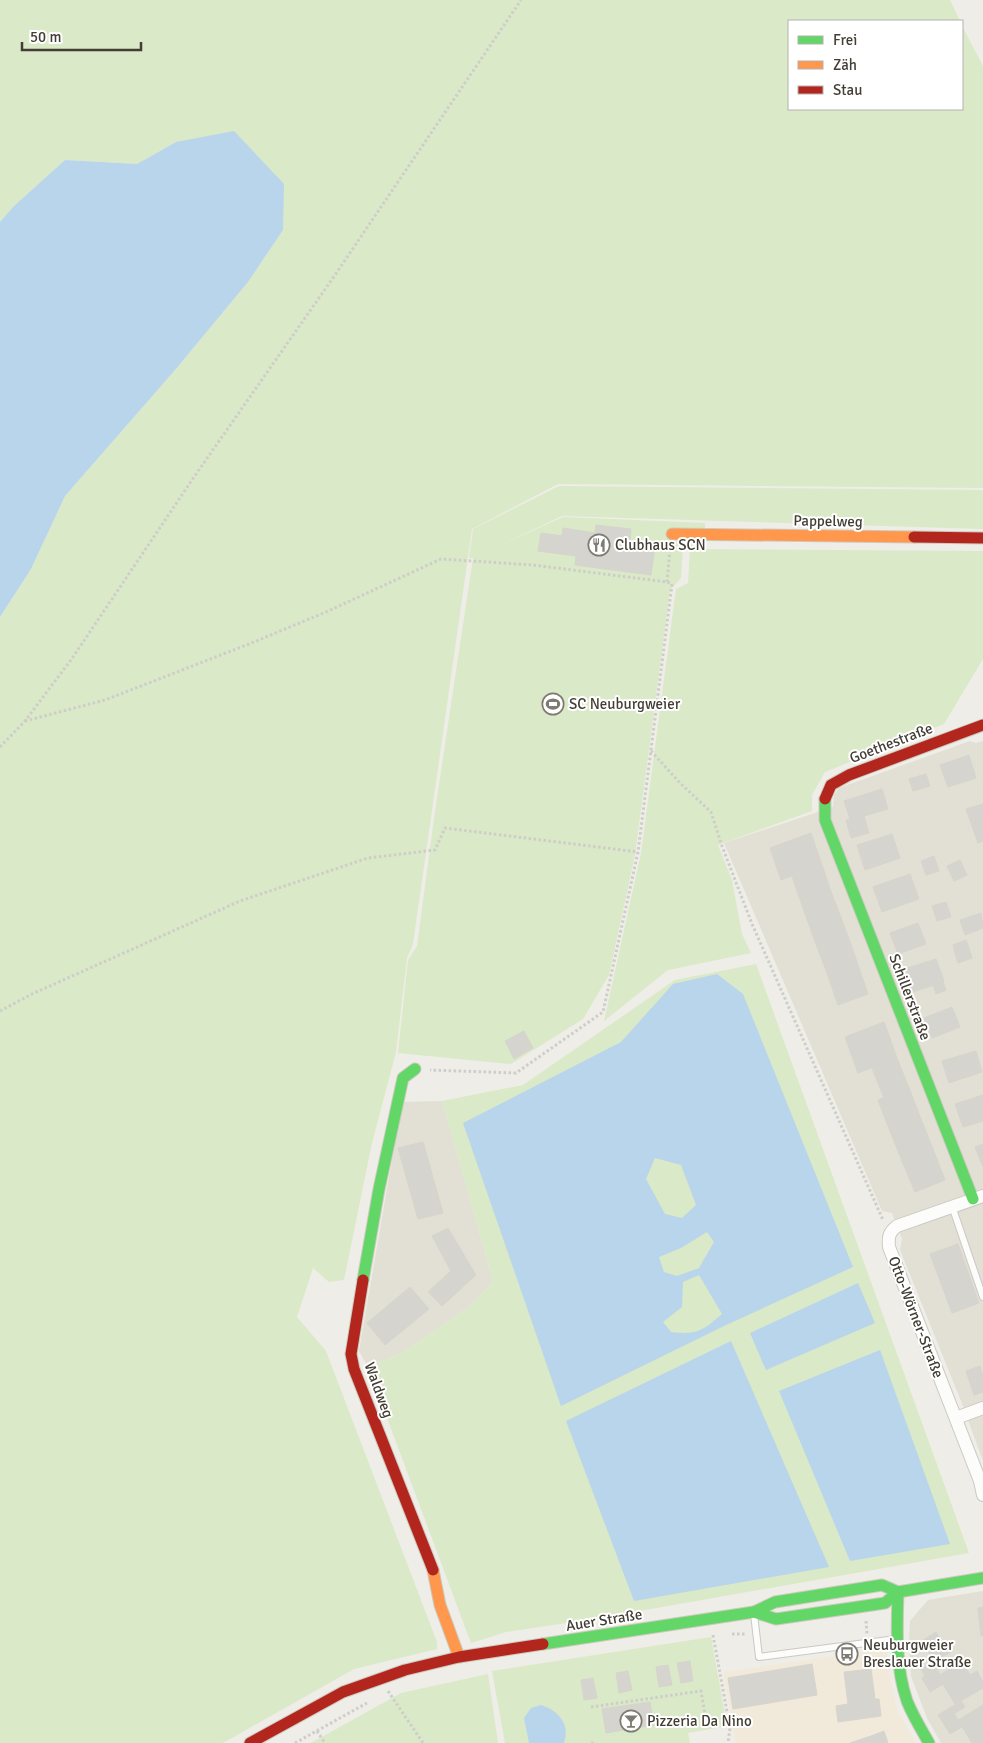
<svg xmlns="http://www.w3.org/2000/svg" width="983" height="1743" font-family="Signika,sans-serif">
<rect width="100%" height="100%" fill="#eeede7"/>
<!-- residential -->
<g fill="#e2dfd4">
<path d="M970,741L976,743L983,741V1461L961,1401L900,1250L902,1239L892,1213L882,1211L724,843L833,807L834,795L839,788Z"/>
<path d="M442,1101L493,1281L470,1306L401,1353L368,1367L359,1351L402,1102Z"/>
<path d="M983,1591V1743H941L927,1718L911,1676L909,1647L910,1621L928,1600Z"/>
</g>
<!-- commercial -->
<path fill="#f1e9da" d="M887,1649L889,1673L897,1710L916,1743H736L723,1672Z"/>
<!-- green -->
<g fill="#dae9c7">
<path d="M0,0H950L960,21H789V109H962V26L983,66V488L558,484L472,529L413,944L407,958L396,1052L372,1143L344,1280L329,1282L313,1268L297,1317L326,1351L437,1642V1649L354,1669L223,1743H0V617L31,569L65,496L175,370L248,282L283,230L176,142L137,164L65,160L14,206L0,222Z"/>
<path d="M559,486L983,490V529L562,516L494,548L563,517L705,523V547H683L681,578L670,590L635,855L609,975L583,1019L511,1064L398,1053L408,960L417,946L434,818L473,558H469L473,529Z"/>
<path d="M690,549L983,551V659L944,724L825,772L812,795V811L718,845L732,880L742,934L751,953L668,970L604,1021L641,853L676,589L688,583Z"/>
<path d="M756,964L969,1553L600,1618L506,1632L471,1643L368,1367L401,1353L470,1306L493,1281L442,1101L523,1085L675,980Z"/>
<path d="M711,1637L727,1726L688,1733L690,1743H505L492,1671Z"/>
<path d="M488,1674L498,1743H311L401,1693Z"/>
</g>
<!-- water -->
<g fill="#b8d5eb" fill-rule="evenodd">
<path d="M234,131L284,184L283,230L248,282L175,370L65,496L31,569L0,617V222L14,206L65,160L137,164L176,142Z"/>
<path d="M717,974L743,994L853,1267L724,1326L561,1406L463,1123L621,1042L673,984ZM655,1158L681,1165L696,1205L682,1218L665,1214L646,1179ZM707,1232L714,1242L699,1268L677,1276L664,1272L659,1257L681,1248ZM699,1275L722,1314C702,1331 698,1335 671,1332L663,1322L682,1307L683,1282Z"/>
<path d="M858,1283L875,1323L766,1370L750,1333Z"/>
<path d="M731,1341L829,1567L634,1601L566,1421Z"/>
<path d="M880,1350L950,1544L850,1561L779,1391Z"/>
<path d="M541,1705C559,1711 570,1724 564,1743H529L524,1718L531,1708Z"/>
</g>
<!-- building -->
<g fill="#d6d4ce" stroke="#d6d4cd">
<path d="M596,525L631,529L630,542L655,546L651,575L575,565L576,556L538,551L541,533L562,536L563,528L595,533Z"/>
<path d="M969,755L976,778L948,787L940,765Z"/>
<path d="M926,774L930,786L913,791L909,779Z"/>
<path d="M882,789L888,809L864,816L869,833L851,838L846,820L850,819L844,801Z"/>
<path d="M983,804V841L978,843L966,809Z"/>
<path d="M811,833L822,865L781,880L770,848Z"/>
<path d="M892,834L900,858L865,870L857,845Z"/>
<path d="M934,856L939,871L926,875L921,861Z"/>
<path d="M960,860L967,875L954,881L947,866Z"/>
<path d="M822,865L833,897L803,908L792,876Z"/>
<path d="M910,874L919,899L882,912L873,887Z"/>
<path d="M833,897L845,928L814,939L803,908Z"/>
<path d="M946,902L951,917L937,921L932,906Z"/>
<path d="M981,913L983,928L965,935L960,920Z"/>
<path d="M918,923L926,944L898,954L890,933Z"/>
<path d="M845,928L856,959L826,970L814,939Z"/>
<path d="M966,940L969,948L955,953L953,945Z"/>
<path d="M969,948L972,958L958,963L955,953Z"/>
<path d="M856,959L868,994L838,1005L826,970Z"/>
<path d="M936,959L944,981L928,987L920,964Z"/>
<path d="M920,964L928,987L912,992L911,989L908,990L904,979L907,978L904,969Z"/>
<path d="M943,982L946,990L936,994L933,985Z"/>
<path d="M952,1007L960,1027L932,1038L924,1018Z"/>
<path d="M884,1022L897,1058L858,1073L845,1037Z"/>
<path d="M524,1031L533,1048L514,1059L505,1041Z"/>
<path d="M976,1051L982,1072L949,1083L942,1061Z"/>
<path d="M897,1058L909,1088L884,1098L872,1068Z"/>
<path d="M909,1088L921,1119L890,1131L878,1100Z"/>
<path d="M983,1095V1121L963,1127L955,1104Z"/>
<path d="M921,1119L933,1149L902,1161L890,1131Z"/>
<path d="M423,1142L443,1213L418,1219L398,1148Z"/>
<path d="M983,1144V1167L975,1147Z"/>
<path d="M933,1149L945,1180L915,1192L902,1161Z"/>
<path d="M448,1228L476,1275L442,1306L428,1292L451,1271L432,1236Z"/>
<path d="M958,1244L979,1303L952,1313L930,1254Z"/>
<path d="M410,1287L429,1309L385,1345L367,1323Z"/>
<path d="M980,1366L983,1376V1392L974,1395L966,1371Z"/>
<path d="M983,1607V1636H981L978,1608Z"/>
<path d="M936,1632L944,1645L948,1643L953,1651L934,1661L922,1641Z"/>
<path d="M690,1661L693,1681L681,1683L677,1663Z"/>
<path d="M934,1661L939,1668L925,1676L921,1669Z"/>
<path d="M962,1662L970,1675L977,1671L983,1682V1688L955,1704L938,1676Z"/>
<path d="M812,1664L817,1695L733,1709L728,1678Z"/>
<path d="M668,1665L672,1685L659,1687L656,1667Z"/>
<path d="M871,1669L875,1699H879L881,1716L838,1722L836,1706L848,1704L844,1672Z"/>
<path d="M937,1669L940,1675L938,1676L943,1684L930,1692L922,1678Z"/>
<path d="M628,1671L632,1690L619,1693L616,1673Z"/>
<path d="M593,1678L597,1698L584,1700L581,1680Z"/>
<path d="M961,1701L965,1707L942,1721L938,1715Z"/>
<path d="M650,1702L654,1725L606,1733L602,1709Z"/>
<path d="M983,1705V1743H972L958,1720Z"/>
<path d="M954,1713L962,1727L950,1734L942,1721Z"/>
<path d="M884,1731L888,1743H873L871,1736Z"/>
<path d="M871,1736L873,1743H850Z"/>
</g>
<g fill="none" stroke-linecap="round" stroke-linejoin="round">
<!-- lane casing -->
<g stroke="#cac9c3" stroke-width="8">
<g id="lane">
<path d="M952,1206L983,1297"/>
<path d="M754,1614L759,1657L896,1639"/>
</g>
</g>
<!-- street casing -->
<g stroke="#cac9c3" stroke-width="14">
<g id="street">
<path d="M983,1196L897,1226C889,1232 888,1237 889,1247L980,1481L983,1495"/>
<path d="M956,1418L983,1408"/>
</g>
</g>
<!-- fast casing -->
<g stroke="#cdcabe" stroke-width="13">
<g id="fast">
<path d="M825,799V820L973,1199"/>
<path d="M363,1280L379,1189L403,1078L415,1069"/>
<path d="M898,1592C897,1628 895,1666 907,1701C913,1716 921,1729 929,1743"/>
<path d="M754,1612L776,1619L865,1606L885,1603L898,1592L983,1578"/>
<path d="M543,1644L754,1612L775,1602L882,1585L898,1592"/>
</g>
</g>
<!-- slow casing -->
<g stroke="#cdcabe" stroke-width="13">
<g id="slow">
<path d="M672,534L914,537"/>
<path d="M433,1570L440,1605L459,1657"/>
</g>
</g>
<!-- jam casing -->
<g stroke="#cdcabe" stroke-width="13">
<g id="jam">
<path d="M914,537L983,538"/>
<path d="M825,799L831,785L849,775L983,725"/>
<path d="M363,1280L351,1354L354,1369L433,1570"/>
<path d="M250,1743L343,1692L405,1670L459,1657L543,1644"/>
</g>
</g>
<!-- path -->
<g stroke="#cfcdc9" stroke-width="3" stroke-dasharray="2.5 2.5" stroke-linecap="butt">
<path d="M667,582L670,550"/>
<path d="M25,721L105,700L249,644L326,612L441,559L533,565L667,582L672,584L638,852L603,1012L516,1073L430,1070"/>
<path d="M0,747L25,721L71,660L194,477L335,275L521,0"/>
<path d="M651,751L680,783L711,812L722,846L752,924L883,1220"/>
<path d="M0,1011L32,994L240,901L368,858L435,850L445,828L638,852"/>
<path d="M866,1621L867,1634"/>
<path d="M732,1634H746"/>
<path d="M713,1635L730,1728L728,1743"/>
<path d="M388,1691L423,1743"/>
<path d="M591,1707L701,1691L706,1720L704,1724"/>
<path d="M317,1731L325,1743"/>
<path d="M295,1743L367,1703"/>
<path d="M592,1743L593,1742"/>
</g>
<!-- lane -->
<use href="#lane" stroke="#fcfcfb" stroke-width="6"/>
<!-- street -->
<use href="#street" stroke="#fcfcfb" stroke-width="12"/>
<!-- fast -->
<use href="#fast" stroke="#63d668" stroke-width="11"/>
<!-- slow -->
<use href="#slow" stroke="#ff974d" stroke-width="11"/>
<!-- jam -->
<use href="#jam" stroke="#b3261e" stroke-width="11"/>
</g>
<!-- icons -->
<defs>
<g id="restaurant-ring" transform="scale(1.125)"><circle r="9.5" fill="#fff" stroke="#7f7b73" stroke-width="1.5"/><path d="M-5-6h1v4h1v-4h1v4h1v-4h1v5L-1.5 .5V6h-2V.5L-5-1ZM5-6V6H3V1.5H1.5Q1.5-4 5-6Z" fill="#7f7b73"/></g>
<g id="stadium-ring" transform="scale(1.125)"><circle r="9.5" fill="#fff" stroke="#7f7b73" stroke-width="1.5"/><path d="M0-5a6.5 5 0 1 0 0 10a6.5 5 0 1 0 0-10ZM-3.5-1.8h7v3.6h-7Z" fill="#7f7b73"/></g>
<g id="bus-ring" transform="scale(1.125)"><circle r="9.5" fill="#fff" stroke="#7f7b73" stroke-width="1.5"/><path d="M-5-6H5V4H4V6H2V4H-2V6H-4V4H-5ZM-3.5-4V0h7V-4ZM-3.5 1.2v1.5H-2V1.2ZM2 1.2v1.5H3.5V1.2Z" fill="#7f7b73"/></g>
<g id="bar-ring" transform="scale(1.125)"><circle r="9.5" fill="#fff" stroke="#7f7b73" stroke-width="1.5"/><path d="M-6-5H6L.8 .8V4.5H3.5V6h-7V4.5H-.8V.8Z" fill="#7f7b73"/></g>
</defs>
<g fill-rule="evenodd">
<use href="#restaurant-ring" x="599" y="545"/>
<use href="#stadium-ring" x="553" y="704"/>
<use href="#bus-ring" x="847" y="1654"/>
<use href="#bar-ring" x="631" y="1721"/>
</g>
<g text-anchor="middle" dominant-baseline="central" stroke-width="4" stroke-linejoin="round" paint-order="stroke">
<!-- street labels -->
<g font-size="15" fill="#433e34" stroke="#fff">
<text transform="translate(828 521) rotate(1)">Pappelweg</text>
<text transform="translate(891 743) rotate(-21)">Goethestraße</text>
<text transform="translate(910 997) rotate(69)">Schillerstraße</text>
<text transform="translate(916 1317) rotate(69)">Otto-Wörner-Straße</text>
<text transform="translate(379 1390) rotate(70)">Waldweg</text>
<text transform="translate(604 1620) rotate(-9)">Auer Straße</text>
</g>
<!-- poi labels -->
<g font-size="15" fill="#433e34" stroke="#fff" text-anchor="start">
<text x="615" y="545">Clubhaus SCN</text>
<text x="569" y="704">SC Neuburgweier</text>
<text x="863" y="1645">Neuburgweier<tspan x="863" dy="17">Breslauer Straße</tspan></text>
<text x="647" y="1721">Pizzeria Da Nino</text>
</g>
</g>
<!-- legend -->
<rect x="788" y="20" width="175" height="90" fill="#ffffff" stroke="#b4b2ae"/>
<rect x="798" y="36" width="25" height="8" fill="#63d668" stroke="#b4b2ae"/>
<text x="833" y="45" font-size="15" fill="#433e34">Frei</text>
<rect x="798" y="61" width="25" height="8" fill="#ff974d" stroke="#b4b2ae"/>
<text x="833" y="70" font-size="15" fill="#433e34">Zäh</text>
<rect x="798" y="86" width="25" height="8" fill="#b3261e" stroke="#b4b2ae"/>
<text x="833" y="95" font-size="15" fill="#433e34">Stau</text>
<!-- scale -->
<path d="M22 42v8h119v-8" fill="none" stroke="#433e34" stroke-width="2.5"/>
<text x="30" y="42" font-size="15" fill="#433e34" stroke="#ffffff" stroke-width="4" paint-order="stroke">50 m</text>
</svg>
